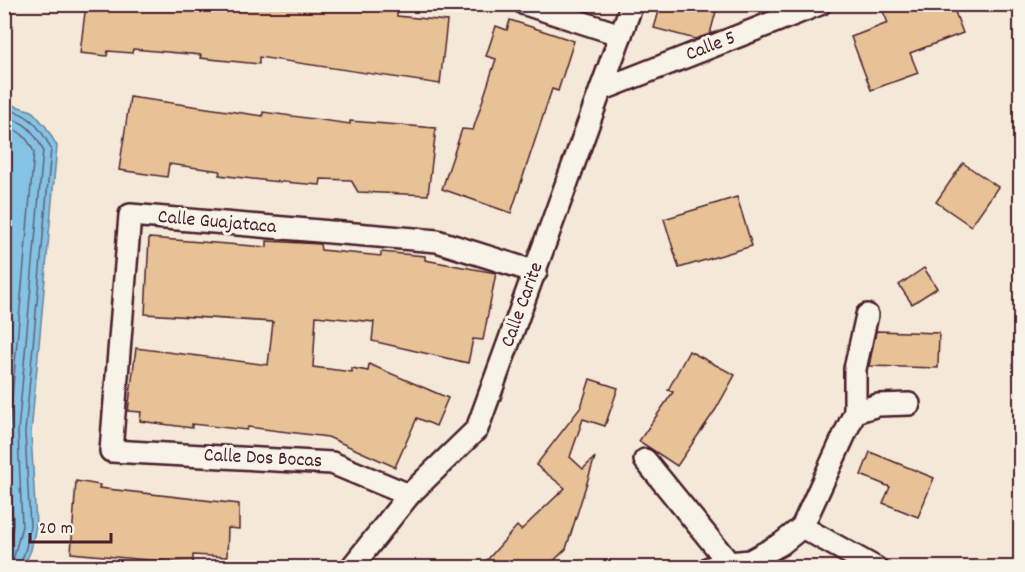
<svg xmlns="http://www.w3.org/2000/svg" width="1025" height="572" font-family="Dekko,sans-serif">
<rect width="100%" height="100%" fill="#f4e9d8"/>
<filter id="ink" filterUnits="userSpaceOnUse"><feTurbulence type="fractalNoise" baseFrequency=".0167" numOctaves="2"/><feDisplacementMap in="SourceGraphic" scale="12" xChannelSelector="R" yChannelSelector="G"/><feConvolveMatrix kernelMatrix="1 2 1 2 8 2 1 2 1" color-interpolation-filters="sRGB"/></filter>
<g filter="url(#ink)">
<!-- water -->
<path fill="#84c3e4" stroke="#6d819a" stroke-width="1.5" d="M9,104L32,111L46,127L57,146L31,433L36,526L31,550L23,568L4,567V106Z"/>
<g fill="none" stroke-linecap="round" stroke-linejoin="round">
<!-- shore -->
<g stroke="#616175" stroke-width="1.5">
<path d="M4,111C28,109 42,130 51,149L25,433L30,526L26,548L19,568"/>
<path d="M4,119C25,118 35,134 43,150L18,432L22,526L11,568"/>
<path d="M4,128C20,128 28,139 34,152L9,431L13,525L10,543L4,556"/>
</g>
</g>
<!-- building -->
<g fill="#e7c297" stroke="#4a1f2b" stroke-width="1.5">
<path d="M86,4H354L397,7V16L447,21L440,84L259,57V64L200,58L201,55L133,49L132,53L108,51L107,56L80,53Z"/>
<path d="M661,4H718L710,34L695,39L654,28Z"/>
<path d="M894,4H952L963,33L910,53L918,73L871,90L851,37L888,23L882,9Z"/>
<path d="M510,20L574,41L558,91L552,89L511,213L442,189L462,129L473,130L496,59L486,56L496,26L507,30Z"/>
<path d="M130,97L263,116V112L350,124V121L436,128L428,195L358,192L351,180L321,179L320,185L270,181L219,175L220,171L169,164L167,177L119,170Z"/>
<path d="M963,163L998,187L971,226L936,202Z"/>
<path d="M737,197L752,246L679,268L664,219Z"/>
<path d="M149,238L267,247V241L320,244L321,250L381,256V252L425,256V260L496,273L483,340L473,339L468,363L372,341L374,322L316,316L313,367L352,372V368L368,371L369,364L448,398L436,426L417,418L395,467L328,437L248,427L247,430L192,424V428L140,421L141,412L128,411L136,348L268,365L273,322L145,314Z"/>
<path d="M924,268L937,288L912,304L899,285Z"/>
<path d="M876,331L939,333L938,368L869,366Z"/>
<path d="M689,351L735,375L716,409L677,466L639,441L673,392L668,390Z"/>
<path d="M590,379L618,388L605,426L583,419L570,457L583,469L595,457L566,549L547,567H481L517,526L521,530L565,488L536,465L581,407Z"/>
<path d="M870,452L934,478L918,517L883,503L890,487L861,475Z"/>
<path d="M76,481L100,485L99,488L239,504V529L228,528L227,557L193,555V564L71,553Z"/>
</g>
<g fill="none" stroke-linecap="round" stroke-linejoin="round">
<!-- minor casing -->
<g stroke="#4a1f2b" stroke-width="26">
<g id="minor">
<path d="M525,4L621,35"/>
<path d="M601,90L820,4"/>
<path d="M855,412V369L867,315"/>
<path d="M645,460L729,563"/>
<path d="M409,495L332,463L111,451L130,215L437,241L536,272"/>
<path d="M802,527L876,568"/>
<path d="M351,568L409,495L477,429L632,4"/>
<path d="M709,568L729,563L750,561L781,544L802,527L855,412L878,405L909,404"/>
</g>
</g>
<!-- minor -->
<use href="#minor" stroke="#f7f3e8" stroke-width="21"/>
</g>
</g>
<g text-anchor="middle" dominant-baseline="central" stroke-width="6" stroke-linejoin="round" paint-order="stroke">
<!-- street labels -->
<g font-size="20" fill="#4a1f2b" stroke="#f7f3e8">
<text transform="translate(711 47) rotate(-21)">Calle 5</text>
<text transform="translate(217 223) rotate(5)">Calle Guajataca</text>
<text transform="translate(523 305) rotate(-70)">Calle Carite</text>
<text transform="translate(263 459) rotate(3)">Calle Dos Bocas</text>
</g>
</g>
<!-- margin -->
<rect width="1025" height="572" fill="none" stroke="#f7f3e8" stroke-width="24"/>
<rect x="12" y="12" width="1001" height="548" fill="none" stroke="#4a1f2b" stroke-width="2" filter="url(#ink)"/>
<!-- scale -->
<path d="M30 533v9h81v-9" fill="none" stroke="#4a1f2b" stroke-width="3"/>
<text x="39" y="533" font-size="18" fill="#4a1f2b" stroke="#f7f3e8" stroke-width="4.5" paint-order="stroke">20 m</text>
</svg>
